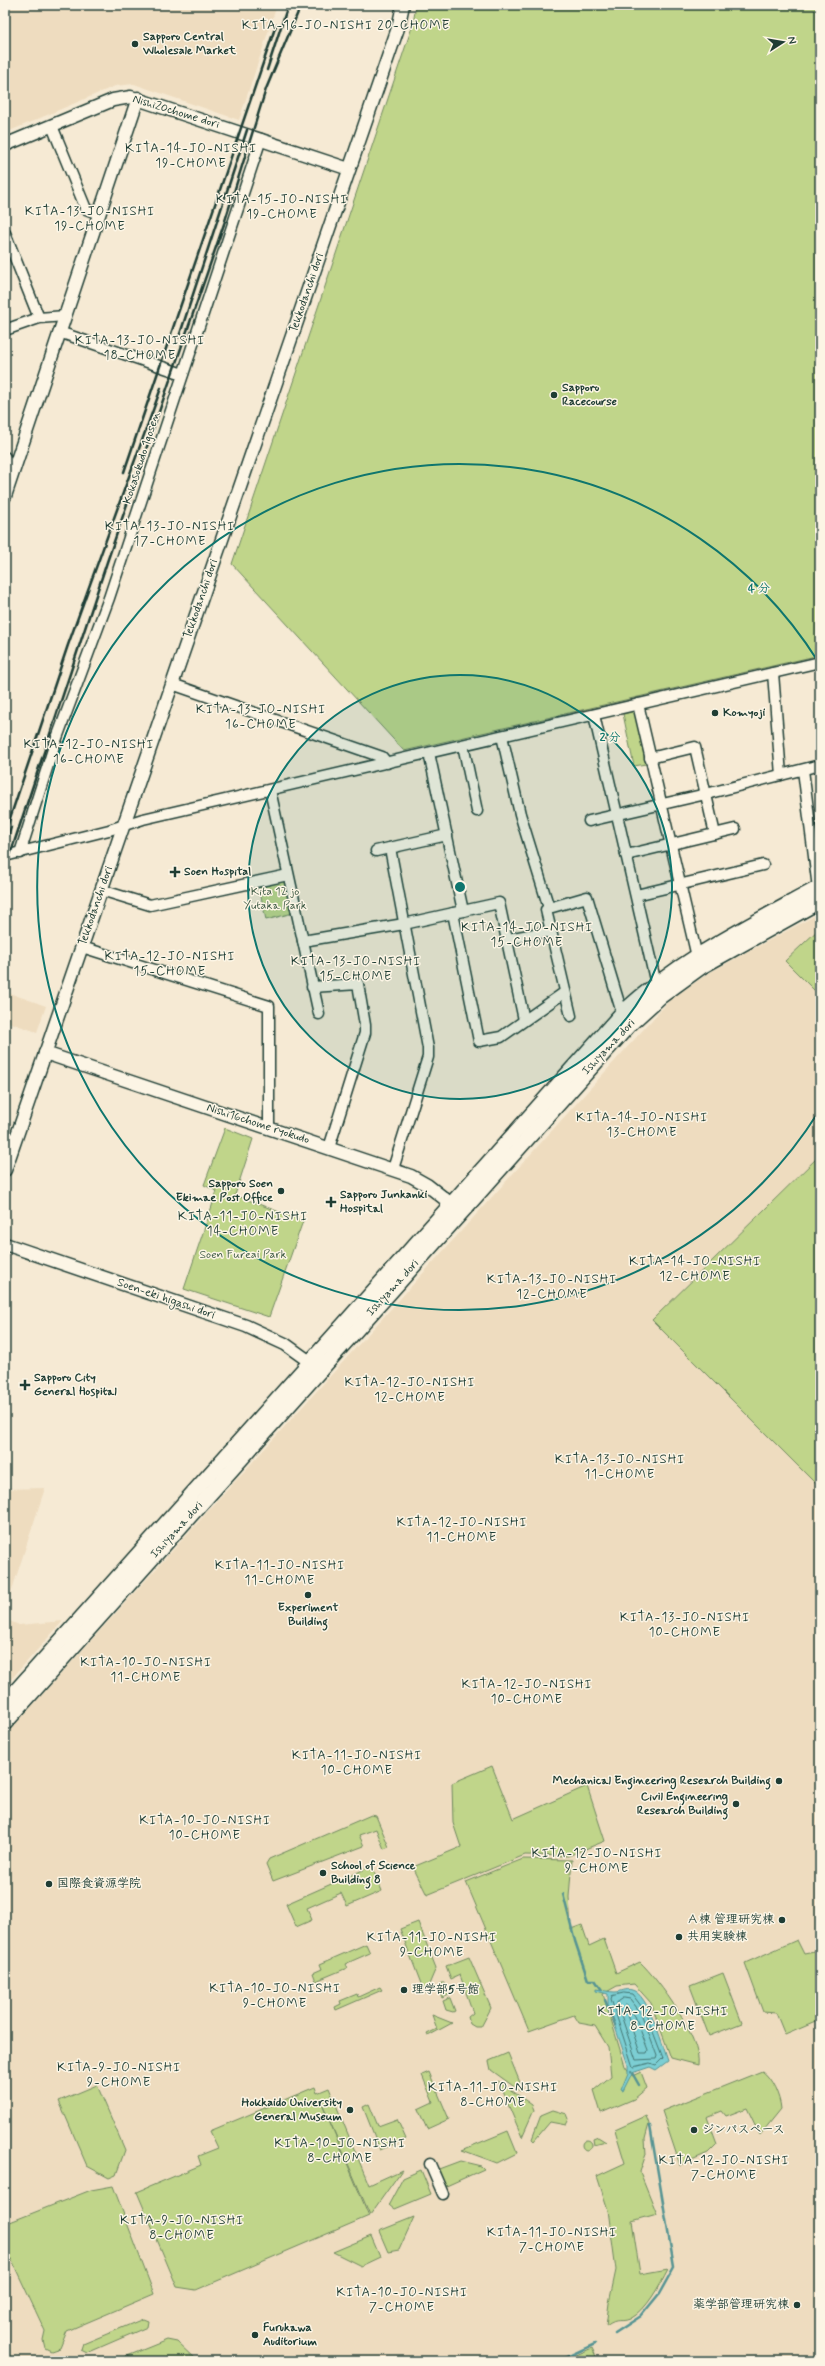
<svg xmlns="http://www.w3.org/2000/svg" width="825" height="2366" font-family="Mynerve,'Klee One',sans-serif">
<rect width="100%" height="100%" fill="#f6ead4"/>
<filter id="ink" filterUnits="userSpaceOnUse"><feTurbulence type="fractalNoise" baseFrequency=".025" numOctaves="2"/><feDisplacementMap in="SourceGraphic" scale="8" xChannelSelector="R" yChannelSelector="G"/><feConvolveMatrix kernelMatrix="1 2 1 2 8 2 1 2 1" color-interpolation-filters="sRGB"/></filter>
<g filter="url(#ink)">
<!-- built -->
<g fill="#eedcbf">
<path d="M5,5H277L239,120L134,84L115,86L5,133Z"/>
<path d="M820,913V2361H5V1736L670,1000L709,973Z"/>
<path d="M9,993L46,1006L37,1032L5,1021V1004Z"/>
<path d="M45,1488L7,1605H5V1489Z"/>
<path d="M5,1619L19,1625L63,1621L5,1686Z"/>
</g>
<!-- green -->
<g fill="#c0d58a" stroke="#70895f">
<path d="M416,5H820V655L404,751L232,564L413,24Z"/>
<path d="M635,711L646,764L634,766L623,714Z"/>
<path d="M284,881L293,913L266,920L259,887Z"/>
<path d="M820,928V996L785,961Z"/>
<path d="M225,1128L253,1139L235,1195L303,1221L269,1317L184,1289L217,1191L204,1185Z"/>
<path d="M820,1155V1488L652,1320Z"/>
<path d="M492,1766L513,1819L587,1786L605,1841L568,1856L525,1855L427,1895L413,1867L461,1847L453,1823L452,1783Z"/>
<path d="M371,1815L376,1816L389,1847L384,1849L376,1829L359,1835L364,1846L273,1881L266,1864L269,1859Z"/>
<path d="M523,1859L572,1860L569,1897L571,1929L582,1925L589,1946L604,1939L616,1973L640,1962C659,1980 702,2039 698,2065L671,2058L651,2003L634,1984L617,1986L603,1994L625,2066L632,2076L641,2072L647,2088L634,2099L601,2113L594,2090L611,2076L608,2047L595,2026L579,2023L574,2015L529,2031L466,1882Z"/>
<path d="M372,1866L382,1891L347,1906L341,1893L307,1908L312,1920L296,1927L286,1904Z"/>
<path d="M418,1922L436,1968L425,1994L400,1929Z"/>
<path d="M797,1940L804,1954L820,1951V2020L785,2035L776,2013L763,2012L745,1963Z"/>
<path d="M366,1944L370,1953L345,1964L347,1968L316,1981L313,1973L322,1969L320,1964Z"/>
<path d="M469,1957L491,2008L481,2027H475L470,2024L468,2017L473,2013L460,1975L451,1979L446,1966Z"/>
<path d="M723,1973L742,2023L709,2036L690,1986Z"/>
<path d="M441,1983H444L449,1995L442,1998L438,1990Z"/>
<path d="M380,1987L382,1990L336,2010L335,2007L341,2004L340,2001L357,1994L358,1997Z"/>
<path d="M450,1998L455,2011L453,2012L446,2010L443,2001Z"/>
<path d="M432,2015L452,2023L428,2036L427,2034L437,2029Z"/>
<path d="M508,2053L523,2090L520,2091L491,2070L489,2061Z"/>
<path d="M762,2071C772,2078 780,2096 781,2109L760,2135L747,2108L726,2116L722,2111L707,2117L717,2144L708,2153L680,2165L662,2111Z"/>
<path d="M429,2072L449,2119L427,2129L418,2109L433,2102L422,2075Z"/>
<path d="M498,2081L532,2105L534,2110L522,2137Z"/>
<path d="M97,2085L125,2150L116,2175L109,2178L87,2166L59,2101Z"/>
<path d="M315,2087L317,2093L329,2088L369,2185L402,2170L370,2215L322,2103L369,2216L196,2290L177,2287L137,2192L201,2165L198,2156L218,2148L210,2131Z"/>
<path d="M369,2104L378,2126L397,2119L406,2139L380,2150L363,2107Z"/>
<path d="M553,2110L567,2114L569,2119L566,2125L550,2122L534,2141L532,2139L541,2115Z"/>
<path d="M646,2116L649,2124L645,2139L646,2154L640,2172L657,2214L632,2221L640,2274L668,2269C659,2286 647,2310 630,2319C620,2323 618,2317 606,2326L609,2303L616,2270L608,2210L597,2176L625,2163L615,2130Z"/>
<path d="M508,2131L517,2153L497,2163L462,2150Z"/>
<path d="M598,2137L606,2142L594,2145L593,2139Z"/>
<circle cx="587" cy="2145" r="5"/>
<path d="M460,2161L481,2166L484,2169L442,2188L436,2170Z"/>
<path d="M421,2170L431,2194L395,2209L389,2204L403,2178Z"/>
<path d="M113,2186L154,2294L67,2331L60,2348L51,2351L45,2348L43,2340L45,2331L5,2246V2224L91,2190Z"/>
<path d="M414,2217L399,2250L388,2252L379,2231Z"/>
<path d="M371,2236L380,2257L361,2266L333,2252Z"/>
<path d="M143,2319L148,2321L147,2327L87,2353L81,2350L83,2344Z"/>
<path d="M167,2340L177,2342L197,2361H115Z"/>
<path d="M592,2348L598,2361H563Z"/>
</g>
<!-- water -->
<path fill="#7cced3" stroke="#579493" d="M596,1989C602,1990 609,1992 615,1992C621,1992 626,1988 632,1990C648,1994 662,2043 667,2058L668,2061L656,2070L650,2067L632,2073L623,2091L621,2090L628,2073V2065L608,2006V1994L596,1991Z"/>
<g fill="none" stroke-linecap="round" stroke-linejoin="round">
<!-- shore -->
<g stroke="#447774" stroke-width="1">
<path d="M624,1993L632,1994L645,2011L663,2058L656,2065L650,2063L633,2067L611,1999L612,1996Z"/>
<path d="M624,1998L630,1999L641,2013L657,2056L656,2059L636,2060L617,2003Z"/>
<path d="M626,2005L635,2016L648,2050L647,2053H640L625,2008Z"/>
</g>
<!-- stream -->
<g stroke="#579493" stroke-width="2.5">
<path d="M563,1894L575,1941L588,1980H595L602,1990"/>
<path d="M605,2000L615,2025"/>
<path d="M631,2071L639,2085"/>
<path d="M615,2333L641,2316L659,2294L674,2267L650,2126"/>
<path d="M558,2361L595,2344"/>
</g>
<!-- minor casing -->
<g stroke="#1f3d34" stroke-width="13">
<g id="minor">
<path d="M52,126L86,209L99,214"/>
<path d="M5,233L39,318"/>
<path d="M5,330L39,318L65,316"/>
<path d="M59,332L183,374"/>
<path d="M5,457L12,475"/>
<path d="M773,673L781,775"/>
<path d="M172,684L382,757L387,763"/>
<path d="M638,704L698,961"/>
<path d="M594,715L656,984"/>
<path d="M502,736L520,814L549,908L546,910L571,1016"/>
<path d="M463,745L477,811"/>
<path d="M429,753L463,911"/>
<path d="M650,758L695,747L715,834"/>
<path d="M803,770L818,888"/>
<path d="M270,790L319,1014"/>
<path d="M589,821L706,794L820,765"/>
<path d="M390,848L428,1048V1057L393,1169"/>
<path d="M376,851L447,835"/>
<path d="M20,853L54,746L109,598L261,139"/>
<path d="M626,855L735,829"/>
<path d="M5,856L109,830L143,819L820,662"/>
<path d="M101,890L150,905L288,875"/>
<path d="M636,895L763,865"/>
<path d="M549,908L587,897L622,1013"/>
<path d="M453,913L479,1041L501,1037L565,992"/>
<path d="M508,939L551,931"/>
<path d="M303,941L404,924L499,903L524,1020"/>
<path d="M82,947L269,1006V1128"/>
<path d="M312,987L358,984L365,1025V1033L329,1148"/>
<path d="M430,2164L443,2194"/>
</g>
</g>
<!-- tertiary casing -->
<g stroke="#1f3d34" stroke-width="15">
<g id="tertiary">
<path d="M5,145L113,100L131,97L349,169"/>
<path d="M5,496L138,98"/>
<path d="M45,1053L411,1176L427,1185L459,1210"/>
<path d="M5,1170L398,28L403,5"/>
<path d="M5,1244L246,1326L285,1344L317,1367"/>
</g>
</g>
<!-- secondary casing -->
<g stroke="#1f3d34" stroke-width="17">
<g id="secondary">
<path d="M5,1703L622,1013C683,957 749,926 820,887"/>
<path d="M5,1723L629,1025L661,996L701,967L820,901"/>
</g>
</g>
<!-- minor -->
<use href="#minor" stroke="#fcf5e5" stroke-width="10"/>
<!-- tertiary -->
<use href="#tertiary" stroke="#fcf5e5" stroke-width="12"/>
<!-- secondary -->
<use href="#secondary" stroke="#fcf5e5" stroke-width="14"/>
<!-- rail -->
<g stroke="#1f3d34" stroke-width="2.5">
<path d="M267,70L288,5"/>
<path d="M179,337L247,130"/>
<path d="M124,472L276,25"/>
<path d="M5,833L68,645L161,388"/>
<path d="M5,846L11,827"/>
<path d="M5,870L107,562L224,224L266,89L301,5"/>
</g>
</g>
</g>
<!-- distance rings -->
<circle cx="460" cy="887" r="212" fill="#0f766e" fill-opacity=".12"/>
<g fill="none" stroke="#0f766e" stroke-width="2">
<circle cx="460" cy="887" r="212"/>
<path d="M819 1111A423 423 0 1 1 819 663"/>
</g>
<!-- markers -->
<g fill="#1f3d34" stroke="#fcf5e5" stroke-width="1.5">
<circle cx="135" cy="44" r="4"/>
<circle cx="554" cy="395" r="4"/>
<circle cx="715" cy="713" r="4"/>
<path d="M173 866h4v4h4v4h-4v4h-4v-4h-4v-4h4z"/>
<circle cx="281" cy="1191" r="4"/>
<path d="M329 1196h4v4h4v4h-4v4h-4v-4h-4v-4h4z"/>
<path d="M23 1379h4v4h4v4h-4v4h-4v-4h-4v-4h4z"/>
<circle cx="308" cy="1595" r="4"/>
<circle cx="779" cy="1781" r="4"/>
<circle cx="736" cy="1804" r="4"/>
<circle cx="323" cy="1873" r="4"/>
<circle cx="49" cy="1884" r="4"/>
<circle cx="782" cy="1920" r="4"/>
<circle cx="679" cy="1937" r="4"/>
<circle cx="404" cy="1990" r="4"/>
<circle cx="350" cy="2110" r="4"/>
<circle cx="694" cy="2130" r="4"/>
<circle cx="797" cy="2305" r="4"/>
<circle cx="255" cy="2335" r="4"/>
</g>
<g text-anchor="middle" dominant-baseline="central" stroke-width="3" stroke-linejoin="round" paint-order="stroke">
<!-- poi labels -->
<g font-size="12" font-weight="bold" fill="#1f3d34" stroke="#fcf5e5" text-anchor="start">
<text x="143" y="37">Sapporo Central<tspan x="143" dy="14">Wholesale Market</tspan></text>
<text x="562" y="388">Sapporo<tspan x="562" dy="14">Racecourse</tspan></text>
<text x="723" y="713">Komyoji</text>
<text x="184" y="872">Soen Hospital</text>
<text x="273" y="1184" text-anchor="end">Sapporo Soen<tspan x="273" dy="14">Ekimae Post Office</tspan></text>
<text x="340" y="1195">Sapporo Junkanki<tspan x="340" dy="14">Hospital</tspan></text>
<text x="34" y="1378">Sapporo City<tspan x="34" dy="14">General Hospital</tspan></text>
<text x="308" y="1608" text-anchor="middle">Experiment<tspan x="308" dy="14">Building</tspan></text>
<text x="771" y="1781" text-anchor="end">Mechanical Engineering Research Building</text>
<text x="728" y="1797" text-anchor="end">Civil Engineering<tspan x="728" dy="14">Research Building</tspan></text>
<text x="331" y="1866">School of Science<tspan x="331" dy="14">Building 8</tspan></text>
<text x="57" y="1884">国際食資源学院</text>
<text x="774" y="1920" text-anchor="end">Ａ棟 管理研究棟</text>
<text x="687" y="1937">共用実験棟</text>
<text x="412" y="1990">理学部5号館</text>
<text x="342" y="2103" text-anchor="end">Hokkaido University<tspan x="342" dy="14">General Museum</tspan></text>
<text x="702" y="2130">ジンパスペース</text>
<text x="789" y="2305" text-anchor="end">薬学部管理研究棟</text>
<text x="263" y="2328">Furukawa<tspan x="263" dy="14">Auditorium</tspan></text>
</g>
<!-- street labels -->
<g font-size="12" fill="#1f3d34" stroke="#fcf5e5">
<text transform="translate(176 112) rotate(17)">Nishi20chome dori</text>
<text transform="translate(307 293) rotate(-71)">Tekkodanchi dori</text>
<text transform="translate(142 458) rotate(-72)">Kokasokudo 1gosen</text>
<text transform="translate(201 599) rotate(-71)">Tekkodanchi dori</text>
<text transform="translate(96 906) rotate(-71)">Tekkodanchi dori</text>
<text transform="translate(609 1047) rotate(-47)">Ishiyama dori</text>
<text transform="translate(258 1124) rotate(18)">Nishi16chome ryokudo</text>
<text transform="translate(393 1288) rotate(-48)">Ishiyama dori</text>
<text transform="translate(166 1299) rotate(19)">Soen-eki higashi dori</text>
<text transform="translate(177 1530) rotate(-48)">Ishiyama dori</text>
</g>
<!-- park labels -->
<g font-size="12" fill="#3f5b45" stroke="#fcf5e5">
<text x="275" y="892">Kita 12 jo<tspan x="275" dy="14">Yutaka Park</tspan></text>
<text x="243" y="1255">Soen Fureai Park</text>
</g>
<!-- neighbourhood labels -->
<g font-size="13" letter-spacing="1" fill="#1f3d34" stroke="#fcf5e5">
<text x="346" y="25">KITA-16-JO-NISHI 20-CHOME</text>
<text x="191" y="148">KITA-14-JO-NISHI<tspan x="191" dy="15">19-CHOME</tspan></text>
<text x="282" y="199">KITA-15-JO-NISHI<tspan x="282" dy="15">19-CHOME</tspan></text>
<text x="90" y="211">KITA-13-JO-NISHI<tspan x="90" dy="15">19-CHOME</tspan></text>
<text x="140" y="340">KITA-13-JO-NISHI<tspan x="140" dy="15">18-CHOME</tspan></text>
<text x="170" y="526">KITA-13-JO-NISHI<tspan x="170" dy="15">17-CHOME</tspan></text>
<text x="261" y="709">KITA-13-JO-NISHI<tspan x="261" dy="15">16-CHOME</tspan></text>
<text x="89" y="744">KITA-12-JO-NISHI<tspan x="89" dy="15">16-CHOME</tspan></text>
<text x="527" y="927">KITA-14-JO-NISHI<tspan x="527" dy="15">15-CHOME</tspan></text>
<text x="170" y="956">KITA-12-JO-NISHI<tspan x="170" dy="15">15-CHOME</tspan></text>
<text x="356" y="961">KITA-13-JO-NISHI<tspan x="356" dy="15">15-CHOME</tspan></text>
<text x="642" y="1117">KITA-14-JO-NISHI<tspan x="642" dy="15">13-CHOME</tspan></text>
<text x="243" y="1216">KITA-11-JO-NISHI<tspan x="243" dy="15">14-CHOME</tspan></text>
<text x="695" y="1261">KITA-14-JO-NISHI<tspan x="695" dy="15">12-CHOME</tspan></text>
<text x="552" y="1279">KITA-13-JO-NISHI<tspan x="552" dy="15">12-CHOME</tspan></text>
<text x="410" y="1382">KITA-12-JO-NISHI<tspan x="410" dy="15">12-CHOME</tspan></text>
<text x="620" y="1459">KITA-13-JO-NISHI<tspan x="620" dy="15">11-CHOME</tspan></text>
<text x="462" y="1522">KITA-12-JO-NISHI<tspan x="462" dy="15">11-CHOME</tspan></text>
<text x="280" y="1565">KITA-11-JO-NISHI<tspan x="280" dy="15">11-CHOME</tspan></text>
<text x="685" y="1617">KITA-13-JO-NISHI<tspan x="685" dy="15">10-CHOME</tspan></text>
<text x="146" y="1662">KITA-10-JO-NISHI<tspan x="146" dy="15">11-CHOME</tspan></text>
<text x="527" y="1684">KITA-12-JO-NISHI<tspan x="527" dy="15">10-CHOME</tspan></text>
<text x="357" y="1755">KITA-11-JO-NISHI<tspan x="357" dy="15">10-CHOME</tspan></text>
<text x="205" y="1820">KITA-10-JO-NISHI<tspan x="205" dy="15">10-CHOME</tspan></text>
<text x="597" y="1853">KITA-12-JO-NISHI<tspan x="597" dy="15">9-CHOME</tspan></text>
<text x="432" y="1937">KITA-11-JO-NISHI<tspan x="432" dy="15">9-CHOME</tspan></text>
<text x="275" y="1988">KITA-10-JO-NISHI<tspan x="275" dy="15">9-CHOME</tspan></text>
<text x="663" y="2011">KITA-12-JO-NISHI<tspan x="663" dy="15">8-CHOME</tspan></text>
<text x="119" y="2067">KITA-9-JO-NISHI<tspan x="119" dy="15">9-CHOME</tspan></text>
<text x="493" y="2087">KITA-11-JO-NISHI<tspan x="493" dy="15">8-CHOME</tspan></text>
<text x="340" y="2143">KITA-10-JO-NISHI<tspan x="340" dy="15">8-CHOME</tspan></text>
<text x="724" y="2160">KITA-12-JO-NISHI<tspan x="724" dy="15">7-CHOME</tspan></text>
<text x="182" y="2220">KITA-9-JO-NISHI<tspan x="182" dy="15">8-CHOME</tspan></text>
<text x="552" y="2232">KITA-11-JO-NISHI<tspan x="552" dy="15">7-CHOME</tspan></text>
<text x="402" y="2292">KITA-10-JO-NISHI<tspan x="402" dy="15">7-CHOME</tspan></text>
</g>
</g>
<circle cx="460" cy="887" r="6" fill="#0f766e" stroke="#fcf5e5" stroke-width="2"/>
<g font-size="12" text-anchor="middle" font-weight="bold" fill="#0f766e" stroke="#fcf5e5" stroke-width="3" stroke-linejoin="round" paint-order="stroke">
<text x="759" y="592">4 分</text>
<text x="610" y="741">2 分</text>
</g>
<!-- margin -->
<rect width="825" height="2366" fill="none" stroke="#fcf5e5" stroke-width="20"/>
<rect x="10" y="10" width="805" height="2346" fill="none" stroke="#1f3d34" stroke-width="1.5" filter="url(#ink)"/>
<!-- north arrow -->
<g transform="translate(783 42) rotate(78)" stroke="#fcf5e5" stroke-width="3" paint-order="stroke">
<path d="M0-3L7 15L0 10L-7 15Z" fill="#1f3d34"/>
<text y="-6" font-size="11" font-weight="bold" text-anchor="middle" fill="#1f3d34">N</text>
</g>
</svg>
